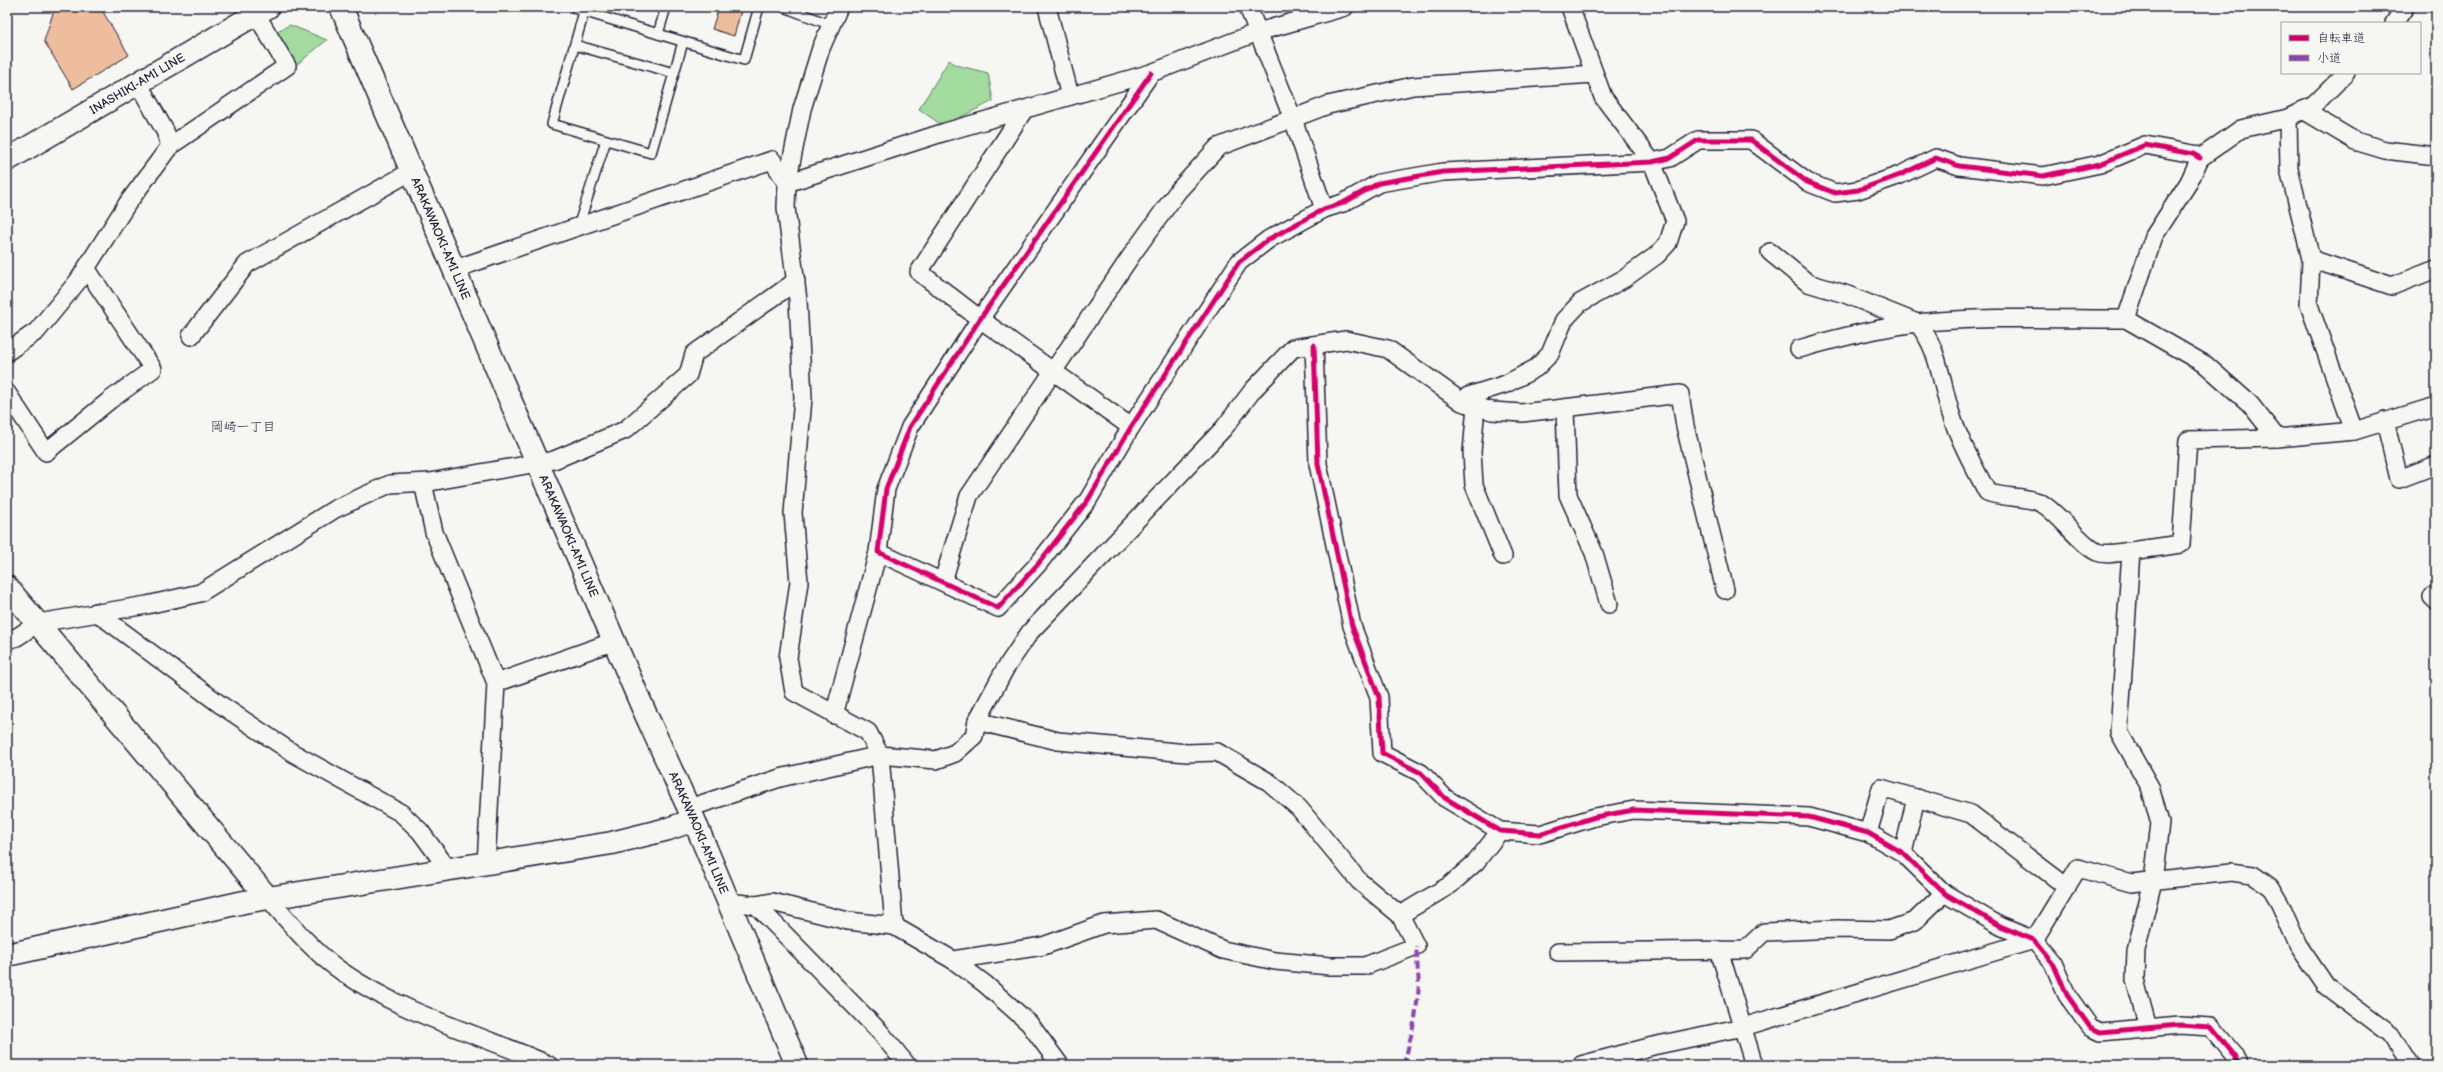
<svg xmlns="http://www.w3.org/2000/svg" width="2443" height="1072" font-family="'Balsamiq Sans','Klee One',sans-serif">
<rect width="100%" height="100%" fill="#f6f6f2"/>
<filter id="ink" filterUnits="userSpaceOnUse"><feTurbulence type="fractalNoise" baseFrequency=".025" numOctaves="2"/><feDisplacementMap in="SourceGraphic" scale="8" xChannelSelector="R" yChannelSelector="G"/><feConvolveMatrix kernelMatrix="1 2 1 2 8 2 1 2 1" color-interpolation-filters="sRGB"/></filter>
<g filter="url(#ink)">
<!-- green -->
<g fill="#a3db9f" stroke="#627e6d">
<path d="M290,25L327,40L295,66L275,32Z"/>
<path d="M949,60L956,65L988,73L993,101L943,126L919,109Z"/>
</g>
<!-- building -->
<g fill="#edbd9e" stroke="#22223b">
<path d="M55,7H100L129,55L73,89L44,41Z"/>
<path d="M719,7H742L734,36L712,29Z"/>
</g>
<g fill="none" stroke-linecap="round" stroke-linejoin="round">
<!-- service casing -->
<g stroke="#22223b" stroke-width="12">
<g id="service">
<path d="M577,7L576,9L744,60L759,7"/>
<path d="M784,7L831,25"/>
<path d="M584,12L552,124L651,153L683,42"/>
<path d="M658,34L666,7"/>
<path d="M575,45L674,73"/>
<path d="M578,227L606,140"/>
</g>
</g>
<!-- minor casing -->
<g stroke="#22223b" stroke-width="20">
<g id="minor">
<path d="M839,7L821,48L802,109L787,183L786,208L798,300L803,398L793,513L799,582L788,658L794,692L868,732L880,755L894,926"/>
<path d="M1047,7L1070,96"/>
<path d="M1248,7L1293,119L1324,209"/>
<path d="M2394,23L2405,7"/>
<path d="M1151,73L980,319L910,427L886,489L878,552L998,608L1038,564L1088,500L1131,427L1239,262L1269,239L1324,209L1343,203L1379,183L1443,172L1652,162L1670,158L1698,140H1751L1807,182L1835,193L1858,190L1900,175L1936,158L1959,166L2043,176L2100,164L2145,145L2193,154L2200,158"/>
<path d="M1024,110L919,272L980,319L1131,427"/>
<path d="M2303,110L2355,141L2385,150L2436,156"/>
<path d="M170,146L287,66L256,14"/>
<path d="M787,183L945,132L1151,73L1258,32L1345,7"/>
<path d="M1770,252L1808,283L1845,294L1917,323C1940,348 1941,386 1952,417C1960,443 1975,468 1987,492C2005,499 2023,495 2041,503C2058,512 2081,545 2097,552C2107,556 2120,552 2131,551"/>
<path d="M2311,259L2392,286L2436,269"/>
<path d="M455,269L772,160L787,183"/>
<path d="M191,336L247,264L412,171"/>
<path d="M1314,345L1318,464L1352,626L1379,697L1382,753L1421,773L1445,798L1500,831L1540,834L1595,817L1634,810L1809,817L1868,833L1903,853L1944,893L2000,926L2034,940L2053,963L2067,995L2090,1027L2100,1032L2180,1025L2211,1027L2234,1055L2238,1065"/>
<path d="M1799,349C1837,338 1877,328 1917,323C1986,316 2057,319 2126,319"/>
<path d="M7,352L37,331L78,281L127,204L170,146L165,131L138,83"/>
<path d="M7,393L46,452L110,400L153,369L86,268"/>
<path d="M1462,402L1468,396L1506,384L1536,368L1550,354L1564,320L1580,303L1625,278L1657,255L1668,243L1675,221L1652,162L1603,97L1570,7"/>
<path d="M1476,406L1472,452L1474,485L1503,556"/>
<path d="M1565,408L1568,495L1594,553L1609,604"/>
<path d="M2385,421L2399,479L2436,465"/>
<path d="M2354,431L2436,406"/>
<path d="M2277,438L2250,404L2206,365L2126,319L2154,236L2189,182L2200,158L2241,129L2288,118L2314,105L2346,73"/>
<path d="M423,483L434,532L496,683L486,864"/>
<path d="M943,581L969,496L1133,253L1178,191L1218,147L1328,105L1413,86L1594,74"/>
<path d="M2436,595L2432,597L2436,601"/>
<path d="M96,612L221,705L293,753L401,813L420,831L448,869"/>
<path d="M7,640L17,637L38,623L147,605L200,593L335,509L390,484L430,482L554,460L625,430L688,375L694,354L796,281"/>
<path d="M496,683L615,641"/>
<path d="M834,715L878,552"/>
<path d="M977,721L1058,741L1187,753L1217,752L1269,782L1299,808L1359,881L1400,915"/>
<path d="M689,808L780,778L880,755L936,760L955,753L974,736L977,721L1005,669L1030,632L1224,428L1253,390L1293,348L1346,340L1388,349L1462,402L1492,411L1522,413L1680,394L1685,426L1725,590"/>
<path d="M1868,833L1881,788L1971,814L2067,887"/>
<path d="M1903,853L1916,798"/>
<path d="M268,898C290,923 313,952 341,971C404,1015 480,1034 549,1065"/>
<path d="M728,902L756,905L772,902L848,921L894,926L953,960L985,984L1029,1023L1060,1065"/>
<path d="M756,905L880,1032L907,1065"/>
<path d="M1719,950L1754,1065"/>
<path d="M1558,952L1745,950L1764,932L1837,929L1889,930L1915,921L1944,893"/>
<path d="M953,960L1043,946L1104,924L1156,920L1223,950L1275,961L1330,966H1365L1416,946L1400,915L1450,885L1476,862L1500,831"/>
<path d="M2148,1028L2135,980L2136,950L2153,881L2160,823L2150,787L2119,732L2131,551L2181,544L2188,440L2277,438L2354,431L2309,305L2311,259L2289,169L2288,118"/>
<path d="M1581,1065L1653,1046L1743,1027L2034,940L2078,868L2131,883L2231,872L2253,875L2270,887L2280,904L2298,945L2326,986L2391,1035L2410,1065"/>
</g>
</g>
<!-- tertiary casing -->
<g stroke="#22223b" stroke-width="25">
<g id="tertiary">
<path d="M7,587L268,898"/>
<path d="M7,955L244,902L612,843L668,829L694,820"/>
</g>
</g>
<!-- secondary casing -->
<g stroke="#22223b" stroke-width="25">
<g id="secondary">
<path id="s1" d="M341,7L642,706L694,820L797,1065"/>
<path id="s2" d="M7,160L268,7"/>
</g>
</g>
<!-- service -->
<use href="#service" stroke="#f6f6f2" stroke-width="9"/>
<!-- minor -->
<use href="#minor" stroke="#f6f6f2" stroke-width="17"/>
<!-- tertiary -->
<use href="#tertiary" stroke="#f6f6f2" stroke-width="22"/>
<!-- secondary -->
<use href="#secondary" stroke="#f6f6f2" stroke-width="22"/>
<!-- quiet -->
<path stroke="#8e44ad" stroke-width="4" stroke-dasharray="8 4" stroke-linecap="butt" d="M1404,1065L1415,1019L1419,986L1416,946"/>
<!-- cycleway casing -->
<g stroke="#f6f6f2" stroke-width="8">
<g id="cycleway">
<path d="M1151,73L980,319L910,427L886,489L878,552L998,608L1038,564L1088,500L1131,427L1239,262L1269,239L1324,209L1343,203L1379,183L1443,172L1652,162L1670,158L1698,140H1751L1807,182L1835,193L1858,190L1900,175L1936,158L1959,166L2043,176L2100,164L2145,145L2193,154L2200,158"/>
<path d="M1314,345L1318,464L1352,626L1379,697L1382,753L1421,773L1445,798L1500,831L1540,834L1595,817L1634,810L1809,817L1868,833L1903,853L1944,893L2000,926L2034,940L2053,963L2067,995L2090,1027L2100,1032L2180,1025L2211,1027L2234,1055L2238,1065"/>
</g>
</g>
<!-- cycleway -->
<use href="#cycleway" stroke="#d6006c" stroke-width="5"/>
</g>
</g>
<g text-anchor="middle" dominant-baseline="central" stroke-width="4" stroke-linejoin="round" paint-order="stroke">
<!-- street labels -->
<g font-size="12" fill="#22223b" stroke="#f6f6f2">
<text stroke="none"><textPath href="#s2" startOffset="151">INASHIKI-AMI LINE</textPath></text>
<text stroke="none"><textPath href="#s1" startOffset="252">ARAKAWAOKI-AMI LINE</textPath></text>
<text stroke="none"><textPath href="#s1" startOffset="576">ARAKAWAOKI-AMI LINE</textPath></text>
<text stroke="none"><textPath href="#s1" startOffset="900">ARAKAWAOKI-AMI LINE</textPath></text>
</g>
<!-- neighbourhood labels -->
<g font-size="13" fill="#22223b" stroke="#f6f6f2">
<text x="243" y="427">岡崎一丁目</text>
</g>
</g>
<!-- margin -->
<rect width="2443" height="1072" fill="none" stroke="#f6f6f2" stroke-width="24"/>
<rect x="12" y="12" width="2419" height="1048" fill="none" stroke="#22223b" stroke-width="1.5" filter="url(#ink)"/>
<!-- legend -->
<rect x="2281" y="22" width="140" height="52" fill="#f6f6f2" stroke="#a1a1a9"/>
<rect x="2289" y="35" width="20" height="6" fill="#d6006c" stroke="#a1a1a9"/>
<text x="2317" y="42" font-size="12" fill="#22223b">自転車道</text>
<rect x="2289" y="55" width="20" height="6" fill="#8e44ad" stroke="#a1a1a9"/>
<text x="2317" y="62" font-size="12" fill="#22223b">小道</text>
</svg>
